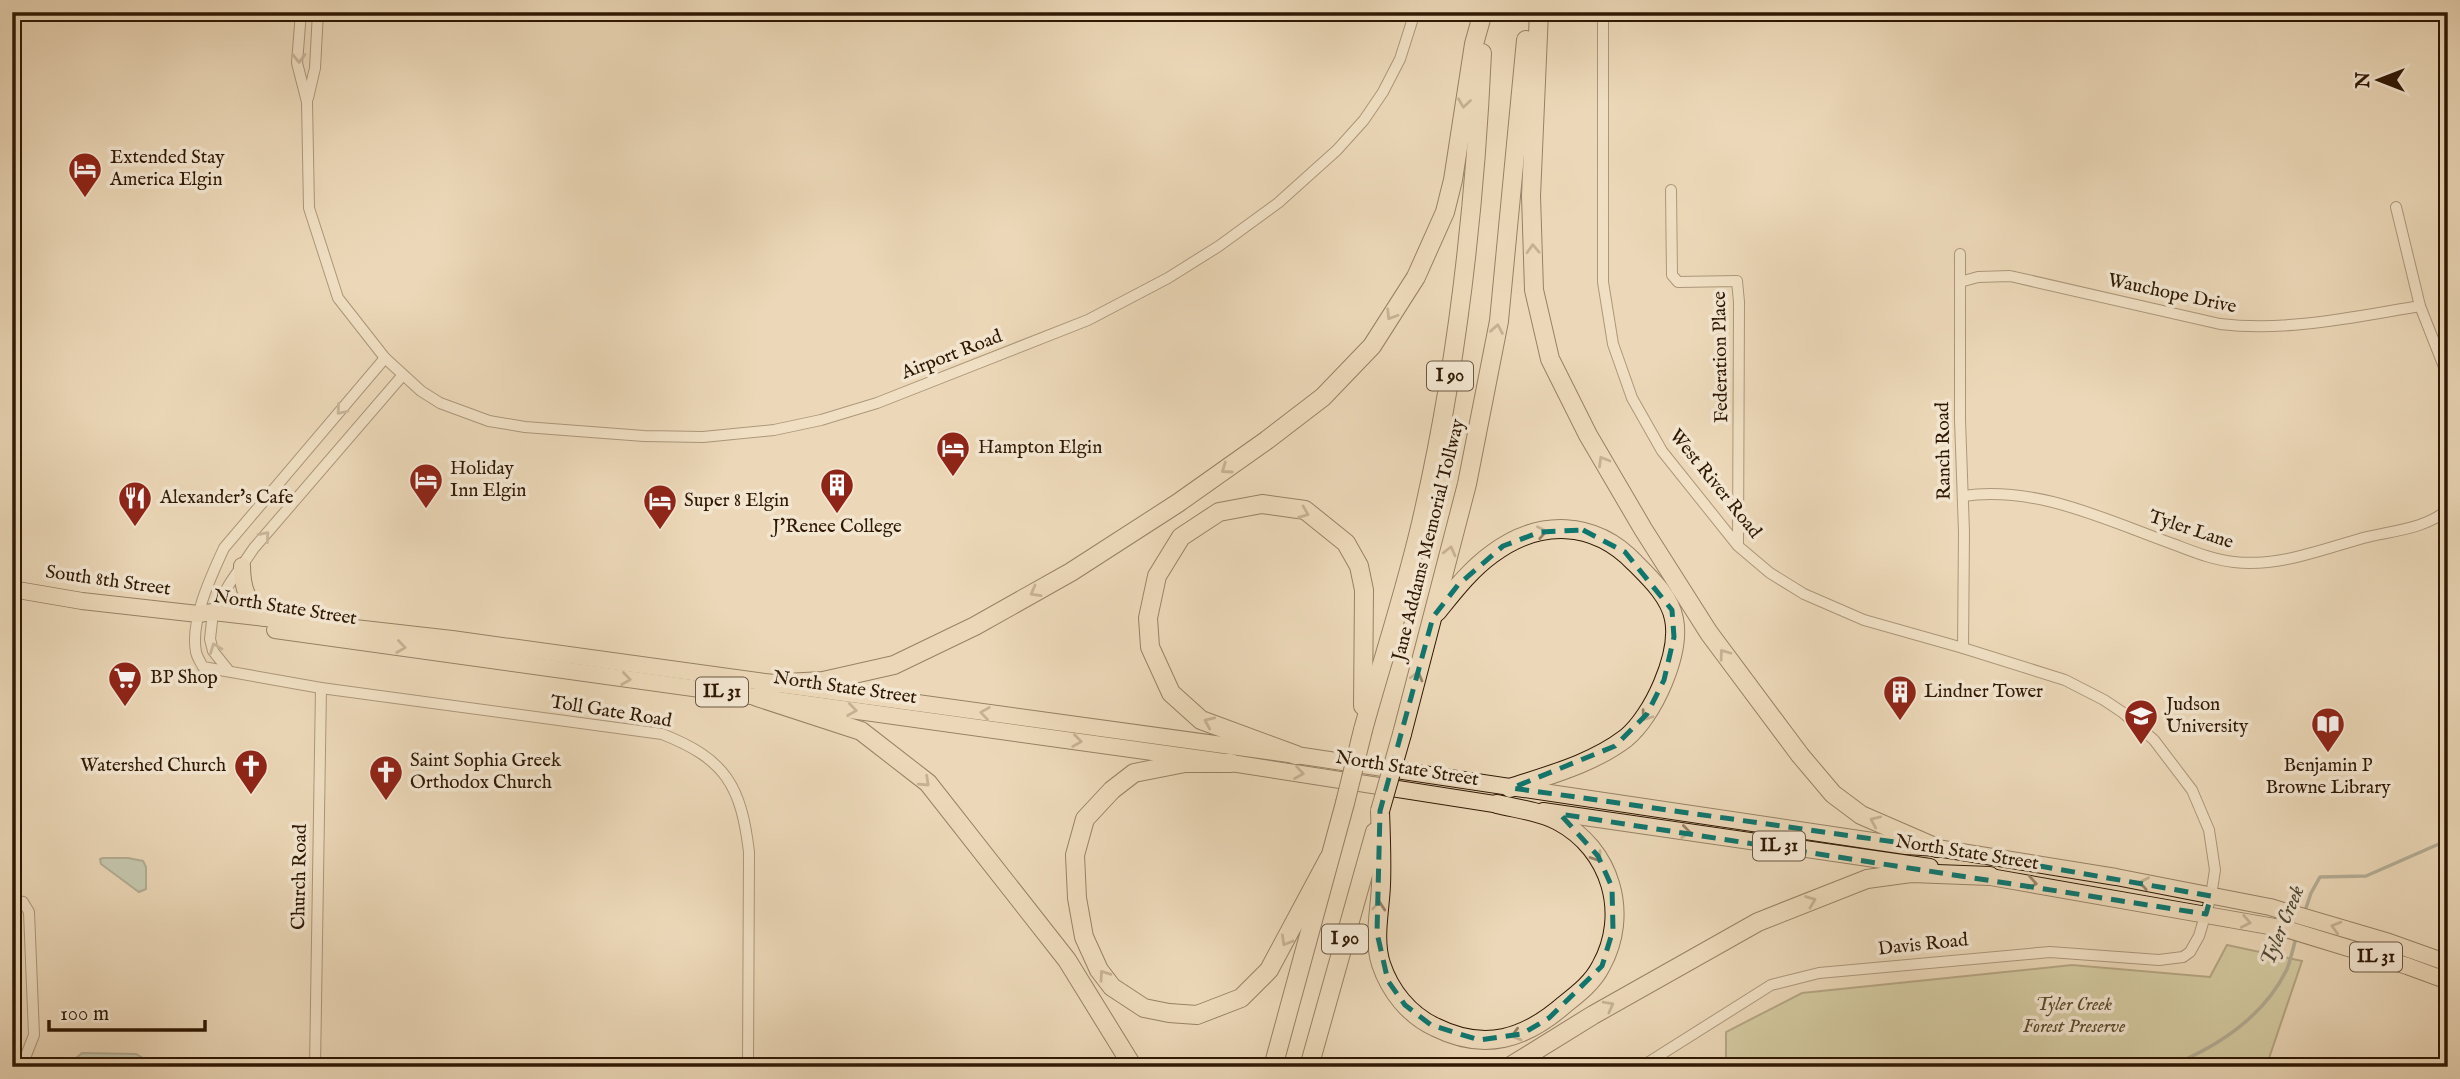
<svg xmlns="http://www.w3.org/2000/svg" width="2460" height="1079" font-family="'IM FELL English',serif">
<rect width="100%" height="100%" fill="#ecd8b8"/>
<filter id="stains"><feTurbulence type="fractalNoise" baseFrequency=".00286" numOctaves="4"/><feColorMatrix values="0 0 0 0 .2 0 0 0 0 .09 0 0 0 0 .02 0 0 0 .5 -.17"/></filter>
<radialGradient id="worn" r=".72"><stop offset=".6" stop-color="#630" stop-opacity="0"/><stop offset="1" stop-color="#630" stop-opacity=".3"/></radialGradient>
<!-- green -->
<path fill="#babe8d" stroke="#746b48" stroke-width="2" d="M2227,945L2302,961L2266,1067H1726V1032L1802,993L2072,965L2210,977Z"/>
<!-- water -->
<g fill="#99baae" stroke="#6f796a" stroke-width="2">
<path d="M103,858H128L143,861L146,867V889L139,892L136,890L101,864L100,859Z"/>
<path d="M82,1053L136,1054L146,1060L149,1067H74L76,1058Z"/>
</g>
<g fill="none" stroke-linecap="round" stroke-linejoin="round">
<!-- stream -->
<g stroke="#6f796a" stroke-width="3.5">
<path d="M2304,914L2311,893L2320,877L2366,876L2448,840"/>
<path d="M2168,1067C2215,1048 2264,1017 2287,969C2291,959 2293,948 2296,938"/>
</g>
<!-- minor casing -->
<g stroke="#5e4830" stroke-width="12">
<g id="minor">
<path d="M301,12L297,63L307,102L309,208L338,298L385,358L421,391L440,403L489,421L525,427L644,436L703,437L774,430L821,420L877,403L1088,320L1168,278L1219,246L1278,203L1337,150L1364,120L1383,92L1400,59L1415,12"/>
<path d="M1603,12V282L1613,344L1632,398L1662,451L1738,546L1770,573L1804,594L1864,620L1963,648L2065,680L2104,700L2122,712L2154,740L2192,790L2209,830L2215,870L2211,896L2199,936L2190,952L2183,957L2159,960L2050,952L1819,973L1771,985L1641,1067"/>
<path d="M308,98L315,68L318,12"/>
<path d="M1671,190L1672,275L1678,282L1737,281L1739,302L1738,545"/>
<path d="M2396,207L2420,306L2448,377"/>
<path d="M1960,254V420L1964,532L1963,648"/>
<path d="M1960,282L1978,277L2010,276L2220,324C2287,332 2353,317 2420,306"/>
<path d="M385,358L224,548C211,576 190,621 196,652C197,657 201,663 203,667L321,688L662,734C726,759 741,786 749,852L748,1067"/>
<path d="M1963,496C2036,485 2106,520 2173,544C2192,551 2213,560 2234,562C2278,567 2321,550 2363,538C2390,531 2427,529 2448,509"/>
<path d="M229,671L213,651L210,639L213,612L230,583L254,548L402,376"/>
<path d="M12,900L23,902L29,912L34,1035L25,1058V1067"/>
<path d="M315,1067L321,688"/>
</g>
</g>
<!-- primary casing -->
<g stroke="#2f1803" stroke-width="18">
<g id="primary">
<path d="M242,566C242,589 248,602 264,618"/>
<path d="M12,589L82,601L198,614L213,612L452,639L1296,755L1906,846L1937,848L2116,877L2270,907L2389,942L2448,963"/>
<path d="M275,630L1231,763L1507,806"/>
<path d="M1543,811L1930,867"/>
<path d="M1979,875L2286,929L2407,966L2448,981"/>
</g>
</g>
<!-- motorway casing -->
<g stroke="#2f1803" stroke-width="20">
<g id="motorway">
<path d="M1539,12L1531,196L1534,290L1550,359L1588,435L1643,529L1709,633L1800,755L1833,794L1861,815L1937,848"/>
<path d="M1437,612C1454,591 1470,570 1492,554C1539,519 1594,520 1635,563C1650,578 1670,597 1674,619C1681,654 1653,716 1626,738C1592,764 1549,775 1510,788"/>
<path d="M766,684L823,681L894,665L975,626L1071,572L1178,503L1267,440L1323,397L1372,346L1416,277L1445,212L1453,180L1474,44L1483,12"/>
<path d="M757,697L861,731L928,783L1067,960L1133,1067"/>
<path d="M1363,730C1383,657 1408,584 1424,510C1458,360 1475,206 1482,53"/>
<path d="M1402,734L1467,484L1499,321L1526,40"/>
<path d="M1296,755L1201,720L1171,693L1150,647L1148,618L1157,576L1181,537L1219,512L1262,504L1305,510L1346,543L1359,566L1364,590L1363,706"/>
<path d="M1231,763H1185L1134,773L1112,790L1085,819L1075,855L1077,898L1084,937L1099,970L1112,987L1144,1008L1169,1013L1197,1015L1241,998L1269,970L1329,858"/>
<path d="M1380,811C1381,836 1382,861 1381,885C1380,911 1373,939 1381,964C1390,991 1409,1015 1435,1027C1485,1052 1525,1039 1565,1004C1579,993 1593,982 1601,966C1630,914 1611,849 1558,821C1540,811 1517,809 1497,804"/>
<path d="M1273,1067L1345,803"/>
<path d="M1309,1067L1375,832"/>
<path d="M1509,1067L1593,1015L1758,922L1867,879L1911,873L1990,876"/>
</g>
</g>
<!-- minor -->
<use href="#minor" stroke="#f3e6d1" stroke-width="10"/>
<!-- primary -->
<use href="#primary" stroke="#ecd8b8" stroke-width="16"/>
<!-- motorway -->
<use href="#motorway" stroke="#ecd8b8" stroke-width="18"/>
<!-- motorway-bridge casing -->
<g stroke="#2f1803" stroke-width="20" stroke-linecap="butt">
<g id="motorway-bridge">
<path d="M1345,803L1363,730"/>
<path d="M1380,811L1402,734"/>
</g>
</g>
<!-- motorway-bridge -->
<use href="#motorway-bridge" stroke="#ecd8b8" stroke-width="18"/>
</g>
<!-- one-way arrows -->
<defs><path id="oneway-chevron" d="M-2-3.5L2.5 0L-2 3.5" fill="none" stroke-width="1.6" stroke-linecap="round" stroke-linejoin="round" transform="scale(1.75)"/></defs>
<g stroke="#9b8974">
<use href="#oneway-chevron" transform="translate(299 58) rotate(89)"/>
<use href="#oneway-chevron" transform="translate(341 410) rotate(130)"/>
<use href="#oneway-chevron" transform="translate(265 536) rotate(-49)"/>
<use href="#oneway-chevron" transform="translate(215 648) rotate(-111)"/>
</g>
<g stroke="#978267">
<use href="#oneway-chevron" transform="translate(1464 103) rotate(98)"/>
<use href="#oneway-chevron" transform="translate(1533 249) rotate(-92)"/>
<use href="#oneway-chevron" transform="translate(1391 315) rotate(122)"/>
<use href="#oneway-chevron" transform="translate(1497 329) rotate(-80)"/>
<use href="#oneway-chevron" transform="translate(1603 461) rotate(-120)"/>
<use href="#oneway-chevron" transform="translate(1226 469) rotate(145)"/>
<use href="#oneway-chevron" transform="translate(1304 513) rotate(22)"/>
<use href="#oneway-chevron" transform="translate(1542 532) rotate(-11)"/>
<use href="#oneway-chevron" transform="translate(1450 551) rotate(-76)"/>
<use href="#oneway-chevron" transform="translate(1035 592) rotate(151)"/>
<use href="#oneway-chevron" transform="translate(401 647) rotate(8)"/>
<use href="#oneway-chevron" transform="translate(1724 654) rotate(-126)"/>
<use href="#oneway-chevron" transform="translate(1417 676) rotate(-75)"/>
<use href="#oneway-chevron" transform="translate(626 679) rotate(8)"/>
<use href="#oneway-chevron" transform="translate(852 710) rotate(8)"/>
<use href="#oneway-chevron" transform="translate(985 713) rotate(-172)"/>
<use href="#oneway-chevron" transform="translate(1646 716) rotate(126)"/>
<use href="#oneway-chevron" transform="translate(1209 722) rotate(-156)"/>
<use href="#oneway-chevron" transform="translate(1077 741) rotate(8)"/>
<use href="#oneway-chevron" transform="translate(1299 773) rotate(9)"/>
<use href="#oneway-chevron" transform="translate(925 782) rotate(43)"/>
<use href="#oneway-chevron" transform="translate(1875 821) rotate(-156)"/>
<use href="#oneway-chevron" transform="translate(1686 832) rotate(8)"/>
<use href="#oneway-chevron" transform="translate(1597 857) rotate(56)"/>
<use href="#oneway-chevron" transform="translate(2032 883) rotate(10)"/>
<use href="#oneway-chevron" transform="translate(2144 883) rotate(-169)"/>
<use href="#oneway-chevron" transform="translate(1811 901) rotate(-21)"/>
<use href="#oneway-chevron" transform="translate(1379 906) rotate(-85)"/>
<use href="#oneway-chevron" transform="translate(2246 922) rotate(11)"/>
<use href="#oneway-chevron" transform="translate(2336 927) rotate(-164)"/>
<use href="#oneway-chevron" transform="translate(1286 941) rotate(120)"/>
<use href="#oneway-chevron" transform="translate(1104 975) rotate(-125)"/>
<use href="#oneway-chevron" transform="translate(1609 1006) rotate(-28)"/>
<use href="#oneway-chevron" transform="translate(1516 1035) rotate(164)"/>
</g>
<!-- marked area -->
<path d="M0 0H2460V1079H0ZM1583,530L1625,552L1672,610L1674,637L1664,680L1647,714L1615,746L1512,788L1937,848L2211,896L2206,914L1560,814L1598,856L1612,887L1613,930L1602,966L1549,1018L1522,1034L1479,1040L1431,1025L1405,1005L1388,981L1377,933L1380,811L1433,617L1458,585L1503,546L1540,532Z" fill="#ecd8b8" fill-opacity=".55" fill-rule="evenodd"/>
<path fill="none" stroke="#0f766e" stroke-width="5" stroke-dasharray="14 9" stroke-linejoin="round" d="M1583,530L1625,552L1672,610L1674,637L1664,680L1647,714L1615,746L1512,788L1937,848L2211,896L2206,914L1560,814L1598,856L1612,887L1613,930L1602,966L1549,1018L1522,1034L1479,1040L1431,1025L1405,1005L1388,981L1377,933L1380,811L1433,617L1458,585L1503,546L1540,532Z"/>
<!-- icons -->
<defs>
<g id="hotel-pin" transform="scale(1.75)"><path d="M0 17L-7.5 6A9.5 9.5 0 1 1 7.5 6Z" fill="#8f2418" stroke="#f3e6d1"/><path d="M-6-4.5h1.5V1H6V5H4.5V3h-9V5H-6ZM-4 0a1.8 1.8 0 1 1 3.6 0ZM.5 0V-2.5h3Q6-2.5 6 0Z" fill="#fff"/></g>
<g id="building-pin" transform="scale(1.75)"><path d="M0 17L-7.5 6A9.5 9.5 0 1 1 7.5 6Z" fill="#8f2418" stroke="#f3e6d1"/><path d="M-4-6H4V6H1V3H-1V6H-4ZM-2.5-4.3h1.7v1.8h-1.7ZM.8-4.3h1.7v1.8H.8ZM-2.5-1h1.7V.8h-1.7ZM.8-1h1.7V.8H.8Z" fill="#fff"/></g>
<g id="restaurant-pin" transform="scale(1.75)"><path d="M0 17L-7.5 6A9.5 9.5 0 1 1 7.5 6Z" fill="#8f2418" stroke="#f3e6d1"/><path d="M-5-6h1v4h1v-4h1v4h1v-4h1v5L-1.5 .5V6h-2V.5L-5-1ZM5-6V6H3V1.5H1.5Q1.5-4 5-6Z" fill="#fff"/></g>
<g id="supermarket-pin" transform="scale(1.75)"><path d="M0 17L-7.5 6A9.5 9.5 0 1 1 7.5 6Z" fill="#8f2418" stroke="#f3e6d1"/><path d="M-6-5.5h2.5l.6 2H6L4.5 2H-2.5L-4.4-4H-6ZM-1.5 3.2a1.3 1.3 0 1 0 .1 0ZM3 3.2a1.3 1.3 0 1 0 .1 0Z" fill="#fff"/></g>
<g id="university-pin" transform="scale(1.75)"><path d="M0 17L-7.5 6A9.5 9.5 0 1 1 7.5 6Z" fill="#8f2418" stroke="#f3e6d1"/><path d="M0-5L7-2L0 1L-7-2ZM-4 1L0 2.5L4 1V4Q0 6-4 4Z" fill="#fff"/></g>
<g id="library-pin" transform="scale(1.75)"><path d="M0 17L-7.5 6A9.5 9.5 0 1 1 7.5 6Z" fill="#8f2418" stroke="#f3e6d1"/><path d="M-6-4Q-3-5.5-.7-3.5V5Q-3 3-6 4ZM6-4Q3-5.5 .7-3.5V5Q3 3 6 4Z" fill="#fff"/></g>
<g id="church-pin" transform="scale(1.75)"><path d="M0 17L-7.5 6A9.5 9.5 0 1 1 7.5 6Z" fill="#8f2418" stroke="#f3e6d1"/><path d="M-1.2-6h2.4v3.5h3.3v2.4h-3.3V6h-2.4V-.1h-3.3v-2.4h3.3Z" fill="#fff"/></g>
</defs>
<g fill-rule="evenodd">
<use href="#hotel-pin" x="85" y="169"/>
<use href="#hotel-pin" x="953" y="448"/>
<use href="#hotel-pin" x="426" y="480"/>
<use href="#building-pin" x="837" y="485"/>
<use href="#restaurant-pin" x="135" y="498"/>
<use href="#hotel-pin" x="660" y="501"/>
<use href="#supermarket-pin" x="125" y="678"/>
<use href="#building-pin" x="1900" y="692"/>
<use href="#university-pin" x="2141" y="716"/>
<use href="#library-pin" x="2328" y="724"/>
<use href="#church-pin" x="251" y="766"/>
<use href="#church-pin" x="386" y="772"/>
</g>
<g text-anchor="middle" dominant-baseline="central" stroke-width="7" stroke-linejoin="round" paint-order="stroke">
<!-- shield labels -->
<g fill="#f3e6d1" stroke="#6a5641" stroke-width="2">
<rect x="1427" y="361.5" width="46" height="29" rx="5"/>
<rect x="696" y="677.5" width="52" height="29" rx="5"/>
<rect x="1753" y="831.5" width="52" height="29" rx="5"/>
<rect x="1322" y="924.5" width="46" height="29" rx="5"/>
<rect x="2350" y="942.5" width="52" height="29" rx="5"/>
</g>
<g font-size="18" font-weight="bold" fill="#2f1803">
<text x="1450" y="376">I 90</text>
<text x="722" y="692">IL 31</text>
<text x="1779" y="846">IL 31</text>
<text x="1345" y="939">I 90</text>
<text x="2376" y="957">IL 31</text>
</g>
<!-- poi labels -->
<g font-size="19" fill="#2f1803" stroke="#f3e6d1" text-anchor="start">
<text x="110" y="158">Extended Stay<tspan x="110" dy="22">America Elgin</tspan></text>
<text x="978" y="448">Hampton Elgin</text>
<text x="450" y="469">Holiday<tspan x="450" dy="22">Inn Elgin</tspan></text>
<text x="160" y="498">Alexander's Cafe</text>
<text x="684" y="501">Super 8 Elgin</text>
<text x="837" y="527" text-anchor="middle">J'Renee College</text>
<text x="150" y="678">BP Shop</text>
<text x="1924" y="692">Lindner Tower</text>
<text x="2166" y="705">Judson<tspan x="2166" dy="22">University</tspan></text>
<text x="410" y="761">Saint Sophia Greek<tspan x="410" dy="22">Orthodox Church</tspan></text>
<text x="226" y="766" text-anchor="end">Watershed Church</text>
<text x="2328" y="766" text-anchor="middle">Benjamin P<tspan x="2328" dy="22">Browne Library</tspan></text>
</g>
<!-- street labels -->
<g font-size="19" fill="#2f1803" stroke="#f3e6d1">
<text transform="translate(2172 294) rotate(12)">Wauchope Drive</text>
<text transform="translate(952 355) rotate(-21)">Airport Road</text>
<text transform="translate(1721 357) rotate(-91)">Federation Place</text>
<text transform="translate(1944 451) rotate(-91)">Ranch Road</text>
<text transform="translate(1715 484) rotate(51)">West River Road</text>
<text transform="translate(2191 530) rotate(18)">Tyler Lane</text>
<text transform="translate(1429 540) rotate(-76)">Jane Addams Memorial Tollway</text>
<text transform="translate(108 581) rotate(8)">South 8th Street</text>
<text transform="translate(285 608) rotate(9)">North State Street</text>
<text transform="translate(845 688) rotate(8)">North State Street</text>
<text transform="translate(611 712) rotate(9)">Toll Gate Road</text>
<text transform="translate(1407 769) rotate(9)">North State Street</text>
<text transform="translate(1967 853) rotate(9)">North State Street</text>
<text transform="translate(300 877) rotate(-89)">Church Road</text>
<text transform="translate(1923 945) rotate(-6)">Davis Road</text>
</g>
<!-- park labels -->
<g font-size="19" font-style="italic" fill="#594a2c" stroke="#f3e6d1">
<text x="2074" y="1005">Tyler Creek<tspan x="2074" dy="22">Forest Preserve</tspan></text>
</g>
<!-- water labels -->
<g font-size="21" font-style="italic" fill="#4f4936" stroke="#f3e6d1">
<text transform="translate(2283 926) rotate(-68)">Tyler Creek</text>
</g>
</g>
<!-- margin -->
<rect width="2460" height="1079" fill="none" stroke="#ecd8b8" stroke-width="42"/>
<rect x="14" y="14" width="2432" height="1051" fill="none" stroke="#2f1803" stroke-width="3.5"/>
<rect x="21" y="21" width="2418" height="1037" fill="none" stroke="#2f1803" stroke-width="2"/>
<!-- north arrow -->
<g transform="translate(2379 80) rotate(270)" stroke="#f3e6d1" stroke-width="5" paint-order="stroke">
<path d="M0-5L12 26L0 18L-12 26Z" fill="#2f1803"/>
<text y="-10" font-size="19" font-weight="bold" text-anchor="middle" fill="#2f1803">N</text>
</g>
<!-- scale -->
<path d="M49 1020v10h156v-10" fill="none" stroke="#2f1803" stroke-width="3.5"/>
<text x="60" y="1020" font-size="21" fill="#2f1803" stroke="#f3e6d1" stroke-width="5" paint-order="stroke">100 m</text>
<rect width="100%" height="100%" filter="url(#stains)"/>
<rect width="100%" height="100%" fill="url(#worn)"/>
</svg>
